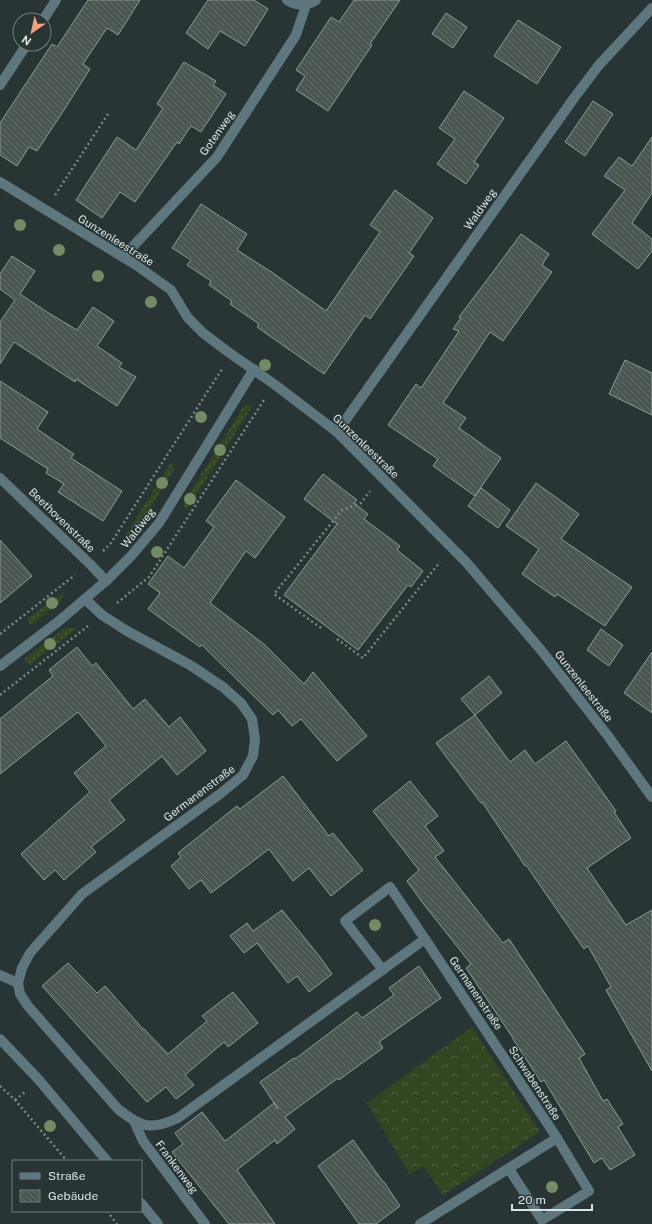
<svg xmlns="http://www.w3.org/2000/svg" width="652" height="1224" font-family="'Public Sans',sans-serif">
<defs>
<pattern id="grass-dots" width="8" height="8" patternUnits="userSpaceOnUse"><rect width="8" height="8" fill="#344522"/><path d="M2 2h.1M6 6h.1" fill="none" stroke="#516042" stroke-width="1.8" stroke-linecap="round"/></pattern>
<pattern id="forest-crowns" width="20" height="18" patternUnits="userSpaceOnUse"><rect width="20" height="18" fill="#344522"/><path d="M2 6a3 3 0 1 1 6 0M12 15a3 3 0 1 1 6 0" fill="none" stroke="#516042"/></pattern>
<pattern id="building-back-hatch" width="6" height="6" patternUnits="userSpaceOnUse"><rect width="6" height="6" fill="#4b5650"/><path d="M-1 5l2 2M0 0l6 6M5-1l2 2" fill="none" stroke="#646e69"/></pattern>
</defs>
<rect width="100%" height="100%" fill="#283534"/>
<!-- grass -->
<g fill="url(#grass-dots)">
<path d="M253,405L186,511L183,504L244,406Z"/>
<path d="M172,461L174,469L133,536L122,541Z"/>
<path d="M65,591L59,603L31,625L27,619Z"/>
<path d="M65,628H77L29,665L24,659Z"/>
</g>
<!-- forest -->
<path fill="url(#forest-crowns)" d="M472,1027L540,1132L443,1195L423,1166L410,1175L367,1103Z"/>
<!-- building -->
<g fill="url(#building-back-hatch)" stroke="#8e9a92">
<path d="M88,0H140L118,35L107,28L83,64L90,69L64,110L37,151L29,147L17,166L0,155V123L52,44L57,47Z"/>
<path d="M208,0H254L268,9L245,46L220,31L208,49L186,33Z"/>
<path d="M354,0H400L370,44L372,45L328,111L296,90L305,76L296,70L331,17L339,22Z"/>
<path d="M446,13L467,27L453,48L432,34Z"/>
<path d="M518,20L561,47L537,84L494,56Z"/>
<path d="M184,62L216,81L213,85L226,94L201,132L191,126L179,144L177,142L135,202L120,192L102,218L76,200L117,137L136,150L163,108L157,104Z"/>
<path d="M464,91L504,118L474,162L479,165L466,184L437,164L455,139L439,128Z"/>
<path d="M593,101L613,114L585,156L565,142Z"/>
<path d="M652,137V193L632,223L652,239V251L638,269L592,234L625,190L604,176L619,157L632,166Z"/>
<path d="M395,190L433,218L409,253L414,256L370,319L365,315L324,374L257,327L259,324L230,304L232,301L209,285L211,281L187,265L191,260L172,248L201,204L247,234L237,250L273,273L326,311L380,232L370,225Z"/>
<path d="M521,234L549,254L542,265L552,272L503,341L490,332L443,403L466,418L459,428L501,458L475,496L433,466L438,459L388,425L416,384L421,388L459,331L453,329L461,318L459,317L490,276Z"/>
<path d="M12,256L35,271L20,294L47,312L77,330L93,307L114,321L97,346L122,363L119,367L136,377L117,406L76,379L75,382L14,342L0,364V322L15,300L0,289V274Z"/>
<path d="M625,360L652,373V415L609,394Z"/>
<path d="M0,381L48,412L37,429L74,454L71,458L122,491L103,521L58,492L64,484L46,473L48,469L0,438Z"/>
<path d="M323,474L357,500L354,503L368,514L364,519L400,546L397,550L423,571L411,587L408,585L358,650L284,595L337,524L304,499Z"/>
<path d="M236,480L285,517L255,558L246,551L210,603L265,645L304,684L313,672L367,736L337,761L301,719L292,726L278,710L273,715L202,645L200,647L148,609L160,593L148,584L168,556L184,568L214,527L206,521Z"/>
<path d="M536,483L579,514L561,539L632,587L605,626L557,594L555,597L522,574L539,549L506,526Z"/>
<path d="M481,488L510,510L498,528L468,506Z"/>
<path d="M0,540L32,576L0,603Z"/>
<path d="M601,629L623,645L609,666L587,650Z"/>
<path d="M77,647L92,666L96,663L133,709L145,699L169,727L180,717L206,751L177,775L162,756L109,800L125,820L91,847L96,852L64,880L55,870L44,880L21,854L90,792L74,773L106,746L78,712L0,774V719L53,676L49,670Z"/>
<path d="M652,652V713L624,693Z"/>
<path d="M489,676L502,693L475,715L461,699Z"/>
<path d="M475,715L510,762L525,750L535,764L566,741L616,811L614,812L631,838L587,868L626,925L652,910V1071L606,990L611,987L588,946L584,949L526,865L525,866L482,802L481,803L436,743Z"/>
<path d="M283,776L329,836L333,833L363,870L331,896L309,868L293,881L269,849L211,893L201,880L189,889L171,866L181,857L178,853L237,806L240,809Z"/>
<path d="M410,781L438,816L425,826L444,851L435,857L503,943L509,939L585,1054L579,1058L603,1101L607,1099L623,1124L618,1127L635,1155L610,1170L602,1158L594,1163L544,1080L541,1082L513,1039V1038L466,968L471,964L422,902L407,881L419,870L373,811Z"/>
<path d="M282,910L320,957L332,974L309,992L297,976L288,983L257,943L244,953L230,936L247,923L253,931Z"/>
<path d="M68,963L97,993L105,986L143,1029H144L168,1054L207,1021L202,1016L233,992L258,1023L228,1047L224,1042L185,1075L194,1085L176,1099L166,1087L147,1102L42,986Z"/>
<path d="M419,966L441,998L379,1042L383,1048L351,1071L339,1080L338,1078L285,1117L295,1129L277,1144L275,1140L237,1170L275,1224H229L172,1152L183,1144L175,1133L202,1112L225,1141L274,1103L278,1109L260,1082L294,1058L295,1059L357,1012L362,1018L394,995L389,988Z"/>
<path d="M353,1140L383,1182H384L400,1206L376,1224H359L318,1166Z"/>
</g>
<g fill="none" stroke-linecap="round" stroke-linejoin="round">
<!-- path -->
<g stroke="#7c8686" stroke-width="2.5" stroke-dasharray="2 3" stroke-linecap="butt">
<path d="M55,195L108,114"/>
<path d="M103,551L111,543L222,369"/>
<path d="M117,603L149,577L264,400"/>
<path d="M321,628L274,594L342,510L361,503L370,491"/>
<path d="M0,634L75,575"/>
<path d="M337,639L363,658L440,562"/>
<path d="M0,695L88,626"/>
<path d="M0,1086L15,1100L67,1161"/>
<path d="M15,1100L25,1092"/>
<path d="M107,1211L117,1224"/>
</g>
<!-- minor -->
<g stroke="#5e777f" stroke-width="10">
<path d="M287,0C296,6 307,6 316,0"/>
<path d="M43,20L56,0"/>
<path d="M0,85L27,44"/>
<path d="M0,182L136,265L171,290L188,318L203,333L231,354L274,384L337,432L466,562L541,650L608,736L652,797"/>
<path d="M123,257L217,157L296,35L306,5"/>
<path d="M337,432L574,98L599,65L652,8"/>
<path d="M0,478L90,564L106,581"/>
<path d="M85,599L102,615L127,631L190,665L223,687L241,703L252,719L255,739L253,756L243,775L220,794L82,894L30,953L22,968L18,983L20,994L28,1006L118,1109C141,1127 150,1131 178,1118L425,939L557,1138L420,1224"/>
<path d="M0,666L59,621L106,581L131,556L159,523L254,369"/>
<path d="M383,970L345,921L390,887L425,939"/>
<path d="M0,975L18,983"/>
<path d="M0,1039L39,1080L107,1161"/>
<path d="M134,1121L143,1141L205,1224"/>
<path d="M509,1169L542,1220L589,1191L557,1138"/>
<path d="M141,1203L158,1224"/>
</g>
</g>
<!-- trees -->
<g fill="#738c66">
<circle cx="20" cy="225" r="6"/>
<circle cx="59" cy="250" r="6"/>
<circle cx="98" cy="276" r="6"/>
<circle cx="151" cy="302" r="6"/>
<circle cx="265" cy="365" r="6"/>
<circle cx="201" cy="417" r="6"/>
<circle cx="220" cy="450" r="6"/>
<circle cx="162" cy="483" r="6"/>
<circle cx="190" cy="499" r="6"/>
<circle cx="157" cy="552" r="6"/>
<circle cx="52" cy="603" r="6"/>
<circle cx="50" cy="644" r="6"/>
<circle cx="375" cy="925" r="6"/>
<circle cx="50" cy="1126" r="6"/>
<circle cx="552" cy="1187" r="6"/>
</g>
<g text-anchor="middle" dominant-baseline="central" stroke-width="3" stroke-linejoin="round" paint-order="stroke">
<!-- street labels -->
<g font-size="11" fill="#dce4e4" stroke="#283534">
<text transform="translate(217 133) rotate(-55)">Gotenweg</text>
<text transform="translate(480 209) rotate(-55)">Waldweg</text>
<text transform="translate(116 240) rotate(32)">Gunzenleestraße</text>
<text transform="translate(366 446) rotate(44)">Gunzenleestraße</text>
<text transform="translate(62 520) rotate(44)">Beethovenstraße</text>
<text transform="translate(138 528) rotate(-52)">Waldweg</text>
<text transform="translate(584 686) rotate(52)">Gunzenleestraße</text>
<text transform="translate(199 793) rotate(-37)">Germanenstraße</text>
<text transform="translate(476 993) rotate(56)">Germanenstraße</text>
<text transform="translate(535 1083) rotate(57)">Schwabenstraße</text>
<text transform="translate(177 1167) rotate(53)">Frankenweg</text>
</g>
</g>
<!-- legend -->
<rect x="12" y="1160" width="130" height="52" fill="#283534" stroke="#707b7a"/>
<rect x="20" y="1173" width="20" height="6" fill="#5e777f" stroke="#707b7a"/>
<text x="48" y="1180" font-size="12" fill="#dce4e4">Straße</text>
<rect x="20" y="1190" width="20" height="12" fill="url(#building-back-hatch)" stroke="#707b7a"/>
<text x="48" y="1200" font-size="12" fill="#dce4e4">Gebäude</text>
<!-- north arrow -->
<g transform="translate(32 32) rotate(214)"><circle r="19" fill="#283534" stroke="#707b7a"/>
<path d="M0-3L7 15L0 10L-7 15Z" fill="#f3a082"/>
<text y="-6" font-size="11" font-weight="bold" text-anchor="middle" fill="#dce4e4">N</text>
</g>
<!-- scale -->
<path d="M512 1204v6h80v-6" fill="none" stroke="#dce4e4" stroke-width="2"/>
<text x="518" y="1204" font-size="12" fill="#dce4e4" stroke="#283534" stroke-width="3" paint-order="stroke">20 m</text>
</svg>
